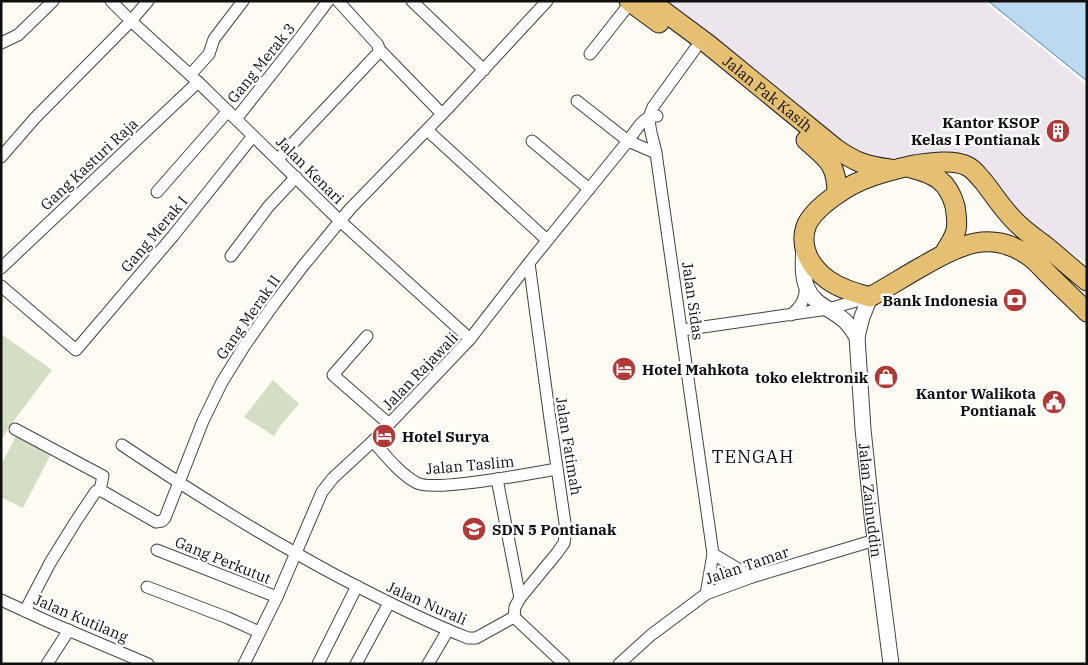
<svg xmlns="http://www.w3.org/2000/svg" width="1088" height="665" font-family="'IBM Plex Serif',serif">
<rect width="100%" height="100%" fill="#fefcf3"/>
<!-- industrial -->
<path fill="#ece5ed" d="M662,1H984L1087,86V263L1032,226L965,152L930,157L879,159L851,151Z"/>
<!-- cemetery -->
<g fill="#d4dec5">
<path d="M1,334L52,370L13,422L1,440Z"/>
<path d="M273,380L299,404L280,426L274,436L244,417Z"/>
<path d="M18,432L53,450L23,508L1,497V465Z"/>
</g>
<!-- water -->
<path fill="#bdd9f0" stroke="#4c89be" d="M988,1H1087V81Z"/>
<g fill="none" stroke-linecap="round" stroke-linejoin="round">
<!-- minor casing -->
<g stroke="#424242" stroke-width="13">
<g id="minor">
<path d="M111,1L131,21L198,82L339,220L470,339"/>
<path d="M412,1L484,70"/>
<path d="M1,43L18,35L53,1"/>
<path d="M379,49L442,114"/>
<path d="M695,49L653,107C645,122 653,137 656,153L713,554L706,594"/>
<path d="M590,54L631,2"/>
<path d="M190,75L209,54L214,39L243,1"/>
<path d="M577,101L628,141L656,153"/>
<path d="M236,119L300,38L328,1"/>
<path d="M427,130L547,240"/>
<path d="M532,141L589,189"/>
<path d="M1,157L35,118L131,21L148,1"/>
<path d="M278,159L379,52L378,45L338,1"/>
<path d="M157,192L228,111"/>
<path d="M231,256L268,207L296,177"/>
<path d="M1,268L198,82"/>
<path d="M1,286L76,350L173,236L253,136"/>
<path d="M791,315C802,305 804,301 806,287"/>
<path d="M682,330L828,309L867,298"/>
<path d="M367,336L333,375L389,424"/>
<path d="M15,429L103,476L100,490"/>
<path d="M373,441C386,456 400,474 417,483C434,492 533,473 557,469"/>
<path d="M122,445C192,492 264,537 339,577C381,599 424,621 468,638H476L514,617L564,664"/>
<path d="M497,479L520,598"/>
<path d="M157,550L277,597"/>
<path d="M713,554L752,577"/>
<path d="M147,587L228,618L259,632"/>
<path d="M1,600L49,622L148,664"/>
<path d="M25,611L50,563L76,521L96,491H102L156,522L162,521L165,518L203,421L222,382L245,345L274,304L303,266L350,209L448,108L547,1"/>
<path d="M514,617L515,607L520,598L557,553L564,543L566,530L550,419L529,263"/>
<path d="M47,664L69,630"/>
<path d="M244,664L277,597L322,492L333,478L373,441L470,339L529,263L628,141C636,131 643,115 657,116"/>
<path d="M318,664L357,586"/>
<path d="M356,664L389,603"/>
<path d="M428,664L448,630"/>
<path d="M619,664L651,635L706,594L752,577L875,540"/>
</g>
</g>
<!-- tertiary casing -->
<g stroke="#424242" stroke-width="17">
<g id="tertiary">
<path d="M804,248C803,261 802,276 807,288C814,305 832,309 845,321C850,326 853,331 857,337"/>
<path id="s1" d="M870,297L862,317L857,337L863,429L872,516L891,664"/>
</g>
</g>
<!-- trunk casing -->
<g stroke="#202020" stroke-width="21">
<g id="trunk">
<path d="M629,1L659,23"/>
<path id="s2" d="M650,1L709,45L835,148C855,162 866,166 890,169"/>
<path d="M806,140C827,159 837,163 837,194"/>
<path d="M911,168C935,174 948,181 955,206C956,214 958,222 956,230C954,239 948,246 944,254"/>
<path d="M1087,281C1072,269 1058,256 1043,244C1035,238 1026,232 1019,225C1005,213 995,196 983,181C978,176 974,169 967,166C953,159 929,163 914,165C887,171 859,178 836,195C826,202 813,212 807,224C798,246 810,267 828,280C841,289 856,293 870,297C888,287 905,276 923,266C959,245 991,229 1029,256C1036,261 1042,268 1048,274C1061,287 1074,299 1087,312"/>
</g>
</g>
<!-- minor -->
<use href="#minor" stroke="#fff" stroke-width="11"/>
<!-- tertiary -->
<use href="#tertiary" stroke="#fff" stroke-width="15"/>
<!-- trunk -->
<use href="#trunk" stroke="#e6c072" stroke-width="19"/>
</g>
<!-- icons -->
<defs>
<g id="building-disc" transform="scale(1.25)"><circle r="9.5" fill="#b03936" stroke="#fff"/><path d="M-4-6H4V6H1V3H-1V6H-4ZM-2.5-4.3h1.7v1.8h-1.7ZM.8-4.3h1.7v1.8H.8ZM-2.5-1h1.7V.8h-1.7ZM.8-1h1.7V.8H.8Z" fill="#fff"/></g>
<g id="bank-disc" transform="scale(1.25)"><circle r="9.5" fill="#b03936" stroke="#fff"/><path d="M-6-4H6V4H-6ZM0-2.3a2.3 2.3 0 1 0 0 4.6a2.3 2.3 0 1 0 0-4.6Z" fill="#fff"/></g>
<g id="hotel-disc" transform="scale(1.25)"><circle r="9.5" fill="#b03936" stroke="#fff"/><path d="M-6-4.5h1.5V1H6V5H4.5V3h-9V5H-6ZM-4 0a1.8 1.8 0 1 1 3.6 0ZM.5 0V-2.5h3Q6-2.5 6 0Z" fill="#fff"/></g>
<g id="shop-disc" transform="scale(1.25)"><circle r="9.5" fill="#b03936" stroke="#fff"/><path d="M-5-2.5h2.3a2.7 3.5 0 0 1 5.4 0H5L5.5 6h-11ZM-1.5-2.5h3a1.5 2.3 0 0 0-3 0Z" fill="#fff"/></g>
<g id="civic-disc" transform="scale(1.25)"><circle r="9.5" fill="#b03936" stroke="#fff"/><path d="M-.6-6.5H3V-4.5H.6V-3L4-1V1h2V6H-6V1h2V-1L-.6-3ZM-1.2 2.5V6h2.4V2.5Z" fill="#fff"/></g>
<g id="school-disc" transform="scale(1.25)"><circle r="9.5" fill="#b03936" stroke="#fff"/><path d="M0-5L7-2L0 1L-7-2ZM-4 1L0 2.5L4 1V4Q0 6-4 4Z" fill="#fff"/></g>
</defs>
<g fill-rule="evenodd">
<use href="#building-disc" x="1058" y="131"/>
<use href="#bank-disc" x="1015" y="300"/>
<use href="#hotel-disc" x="624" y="369"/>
<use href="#shop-disc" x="886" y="377"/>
<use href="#civic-disc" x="1054" y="402"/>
<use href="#hotel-disc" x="384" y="436"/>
<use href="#school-disc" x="474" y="529"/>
</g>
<g text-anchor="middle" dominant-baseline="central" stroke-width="5" stroke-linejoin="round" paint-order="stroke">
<!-- street labels -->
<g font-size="15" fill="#0f0f0f" stroke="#fff">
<text transform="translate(261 63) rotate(-51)">Gang Merak 3</text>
<text stroke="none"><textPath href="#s2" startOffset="150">Jalan Pak Kasih</textPath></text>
<text transform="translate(89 164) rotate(-43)">Gang Kasturi Raja</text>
<text transform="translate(310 170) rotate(45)">Jalan Kenari</text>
<text transform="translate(154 234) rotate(-50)">Gang Merak I</text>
<text transform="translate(693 301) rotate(82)">Jalan Sidas</text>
<text transform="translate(248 317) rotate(-55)">Gang Merak II</text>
<text transform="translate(420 371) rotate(-46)">Jalan Rajawali</text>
<text transform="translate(569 446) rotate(81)">Jalan Fatimah</text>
<text transform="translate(470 465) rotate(-5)">Jalan Taslim</text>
<text stroke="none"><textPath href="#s1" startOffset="206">Jalan Zainuddin</textPath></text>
<text transform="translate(223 560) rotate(22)">Gang Perkutut</text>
<text transform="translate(747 565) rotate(-19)">Jalan Tamar</text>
<text transform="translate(427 603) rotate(24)">Jalan Nurali</text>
<text transform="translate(81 618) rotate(23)">Jalan Kutilang</text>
</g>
<!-- poi labels -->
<g font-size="15" font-weight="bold" fill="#0f0f0f" stroke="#fff" text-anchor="end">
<text x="1040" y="122">Kantor KSOP<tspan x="1040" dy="17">Kelas I Pontianak</tspan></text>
<text x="998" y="300">Bank Indonesia</text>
<text x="642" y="369" text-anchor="start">Hotel Mahkota</text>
<text x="868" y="377">toko elektronik</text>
<text x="1036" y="393">Kantor Walikota<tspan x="1036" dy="17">Pontianak</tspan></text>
<text x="402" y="436" text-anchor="start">Hotel Surya</text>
<text x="492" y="529" text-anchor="start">SDN 5 Pontianak</text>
</g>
<!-- quarter labels -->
<g font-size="18" letter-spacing="1" fill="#0f0f0f" stroke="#fff">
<text x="753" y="456">TENGAH</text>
</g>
</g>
<!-- border -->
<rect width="1088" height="665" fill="none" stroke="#0f0f0f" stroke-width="5"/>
</svg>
